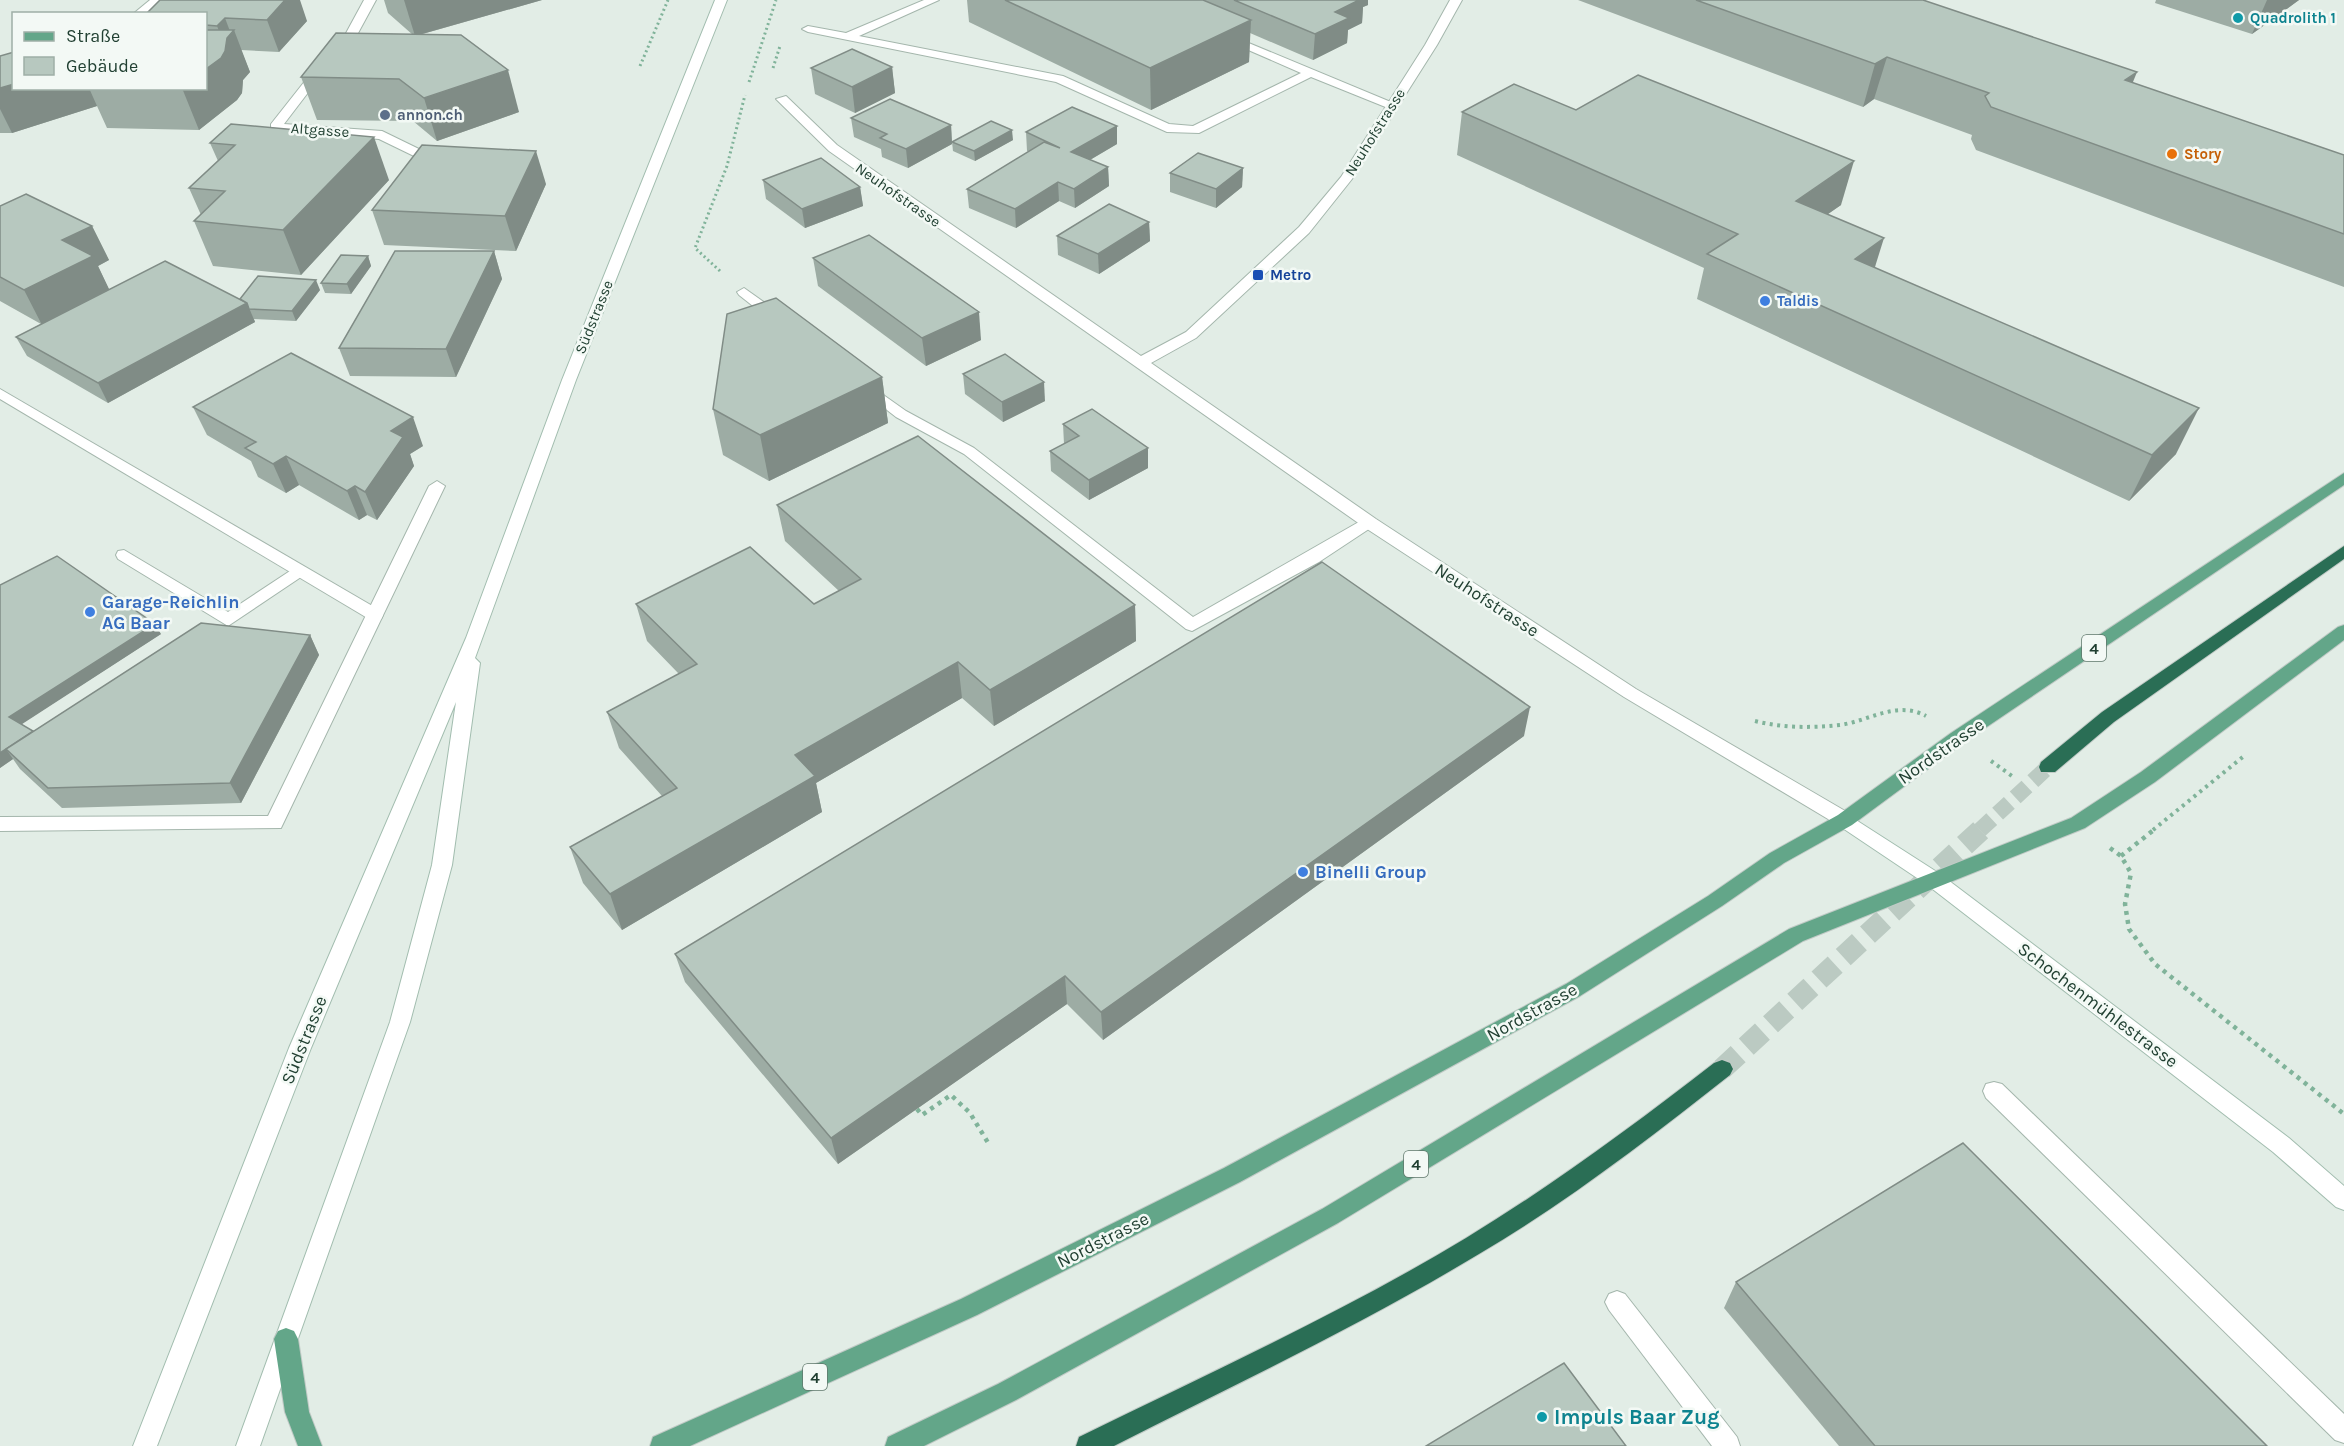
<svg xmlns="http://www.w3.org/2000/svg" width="2344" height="1446" font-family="Karla,sans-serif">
<rect width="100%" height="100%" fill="#e2ede6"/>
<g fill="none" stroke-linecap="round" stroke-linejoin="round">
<!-- highway-tunnel-far1 -->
<path stroke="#bbcac2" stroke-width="16" stroke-dasharray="16 8" stroke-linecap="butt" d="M1980,830L2048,767"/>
<!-- highway-tunnel -->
<path stroke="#bbcac2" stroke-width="22" stroke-dasharray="22 11" stroke-linecap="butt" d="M1722,1069L1982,829"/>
<!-- lane casing -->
<g stroke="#a4b6ac" stroke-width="2">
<g id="lane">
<path d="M364,0H376L357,35L364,52L356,56L350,53L345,35Z"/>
<path d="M924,0H939L859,36L1063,76L1169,124L1193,126L1301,73L1223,39L1221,37L1227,34L1398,105L1388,108L1311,77L1199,133L1167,132L1056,82L808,32L802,29L808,26L846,33Z"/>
<path d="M320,65L326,69L284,124L382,131L421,150L443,152V158L414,156L379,139L271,130V124L316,67Z"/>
<path d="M744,288L782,315V321H772L739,295L737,292Z"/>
<path d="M865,382L906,411L974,448L1193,617L1364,519L1370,518L1378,523L1319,562L1192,631L1186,629L964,454L896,417L860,389L858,386Z"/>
<path d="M437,481L445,486L281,828L0,831V817L268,816L429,486Z"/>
<path d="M124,550L228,612L296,567L302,566L310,571L228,626L118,559L116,555L118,551Z"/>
<path d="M1994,1082L2002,1084L2344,1414V1443L2335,1440L1986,1098L1983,1091L1986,1084Z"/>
<path d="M1617,1291L1625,1294L1737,1437L1740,1446H1712L1609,1310L1605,1302L1609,1294Z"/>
</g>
</g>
<!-- street casing -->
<g stroke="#a4b6ac" stroke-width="2">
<g id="street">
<path d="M150,0H163L146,14H133Z"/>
<path d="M1450,0H1462L1437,45L1352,179L1309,233L1196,338L1151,363L1376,519L1636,689L1852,815L1854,820L1852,825H1838L1624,697L1364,527L829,151L776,99L786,96L837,145L1141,356L1186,332L1299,227L1341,177L1425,45Z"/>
<path d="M0,389L381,611L383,615L381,619H369L0,399Z"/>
</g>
</g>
<!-- secondary casing -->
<g stroke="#a2bdaf" stroke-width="2">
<g id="secondary">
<path d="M715,0H727L576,380L475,658L480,663L452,865L410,1022L260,1446H236L390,1022L432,865L456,702L311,1048L157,1446H133L289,1048L466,638L562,380Z"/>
<path d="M1845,813L1940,874L2289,1138L2344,1186V1210L2336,1207L2273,1152L1926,884L1838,825L1836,820L1838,815Z"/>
</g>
</g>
<!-- primary casing -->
<g stroke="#c1cac6" stroke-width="2">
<g id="primary">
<path d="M2344,473V485L1963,743L1852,825L1784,863L1722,906L1580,996L1240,1182L977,1315L690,1446H650L653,1437L961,1299L1224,1168L1566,984L1708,896L1770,853L1838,815L1951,733Z"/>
<path d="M2344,625V640L2155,782L2085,828L1803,941L1338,1223L1016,1400L924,1446H885L888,1437L998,1384L1322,1209L1789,929L2071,818L2141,772L2338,627Z"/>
<path d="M286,1328L294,1331L298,1339L309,1412L322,1446H298L285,1412L274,1339L278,1331Z"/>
</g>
</g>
<!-- highway casing -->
<g stroke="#c1cac6" stroke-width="2">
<g id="highway">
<path d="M2344,546V559L2114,722L2055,772H2041L2039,767L2041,762L2102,712Z"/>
<path d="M1722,1060L1730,1063L1733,1069L1730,1075C1649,1139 1567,1202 1479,1254C1361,1325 1237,1384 1114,1446H1076L1079,1437C1209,1373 1342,1313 1466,1238C1553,1185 1634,1125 1714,1063Z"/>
</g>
</g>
<!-- path-far2 -->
<g stroke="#80b39a" stroke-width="3" stroke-dasharray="2 3" stroke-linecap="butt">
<path d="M640,66L668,0"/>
<path d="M773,68L780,46"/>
<path d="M749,82L776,0"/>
<path d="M720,271L695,248L727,166L745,95"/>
</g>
<!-- path-far1 -->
<g stroke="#80b39a" stroke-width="4" stroke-dasharray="3 4.5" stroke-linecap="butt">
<path d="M1755,721C1783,728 1811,728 1840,725C1869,721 1897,700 1926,716"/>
<path d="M1991,761L2012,776"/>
<path d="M2153,830L2244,756"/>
</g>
<!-- path -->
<g stroke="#80b39a" stroke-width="4.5" stroke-dasharray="4 5" stroke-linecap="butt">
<path d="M2110,848L2121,856L2131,873L2125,904L2129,929L2155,964L2344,1114"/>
<path d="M2121,856L2155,829"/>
<path d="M917,1109L922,1115L951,1095L970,1113L990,1146"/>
</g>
<!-- lane -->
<use href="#lane" fill="#fff" fill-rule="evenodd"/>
<!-- street -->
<use href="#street" fill="#fff" fill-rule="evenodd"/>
<!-- secondary -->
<use href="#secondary" fill="#fff" fill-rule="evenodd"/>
<!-- primary -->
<use href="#primary" fill="#63a689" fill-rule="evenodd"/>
<!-- highway -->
<use href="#highway" fill="#2a6e55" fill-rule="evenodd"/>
</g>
<!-- wall -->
<g fill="#9daca4">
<path d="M384,0H542L419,35L519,112L437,141L413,121L317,120L301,77L413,35L388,13Z"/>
<path d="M967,0H1368V5L1363,7L1362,23L1348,30L1347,43L1313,60L1250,33L1249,62L1151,110L969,22Z"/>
<path d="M1578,0H1923L2132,83L2344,155V287L1976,150L1971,139L1972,135L1874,99L1863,107Z"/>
<path d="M2156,0H2299L2252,34L2155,3Z"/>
<path d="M206,14L307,21L279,52L241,50L250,72L243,80L242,93L237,100L199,130L107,128L97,106L12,133H0V56L14,88H206Z"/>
<path d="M892,67L895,93L855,113L815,94L811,68Z"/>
<path d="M1576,110L1841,205L1828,214L1875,268L2176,454L2129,501L1697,299L1704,268L1457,155L1462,112Z"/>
<path d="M851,118L951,125L952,144L908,168L882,157L881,149L854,137Z"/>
<path d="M231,124L389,180L301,275L213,266L194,221L201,215L189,188L218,161L210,143Z"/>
<path d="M1026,132L1117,144L1090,160L1108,167L1109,186L1075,208L1059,201L1016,228L969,208L967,189L1029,152L1027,151Z"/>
<path d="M1013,140L975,161L953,151L952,142Z"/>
<path d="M1243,168L1242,187L1216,208L1170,192V173Z"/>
<path d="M763,180L860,187L863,206L805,228L766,199Z"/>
<path d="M546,184L516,251L384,245L372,210Z"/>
<path d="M0,206L92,226L109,260L98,266L109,290L240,299L320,290L296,321L254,319L255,322L108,403L27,356L16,337L41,324L0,301Z"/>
<path d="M1149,222L1150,241L1099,274L1058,255L1057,236Z"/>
<path d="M494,251L502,279L456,377L350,376L339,348Z"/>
<path d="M368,256L371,266L351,294L325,293L321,283Z"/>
<path d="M813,258L981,340L926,366L818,286Z"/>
<path d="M963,374L1045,401L1003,422L965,394Z"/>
<path d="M882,377L888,423L769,481L723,455L713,409Z"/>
<path d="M193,407L423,446L410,454L414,466L377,520L367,515L359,520L299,485L286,493L258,477L251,461L207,435Z"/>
<path d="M1063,424L1148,468L1089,500L1051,471L1050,451L1064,444Z"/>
<path d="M777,505L1135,605L1136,641L994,726L962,698L816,783L822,812L622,930L583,883L570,847L662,796L619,748L607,712L679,674L647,641L636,604H814L839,591L785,541Z"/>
<path d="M0,585L161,634L21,724L33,731L310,635L319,655L241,803L62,808L20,769L13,759L0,768Z"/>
<path d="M1524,736L1103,1040L1067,1004L838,1164L685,982L675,954Z"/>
<path d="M1736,1282L2267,1446H1839L1724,1308Z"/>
</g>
<!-- shaded-wall -->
<g fill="#808c86">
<path d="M285,0H300L307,21L279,52L267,20Z"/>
<path d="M404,0H542L415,36Z"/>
<path d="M1346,0H1368V5L1363,7L1362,23L1348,30L1347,43L1313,60L1315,34Z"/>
<path d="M2267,0H2299L2252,34Z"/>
<path d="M225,18L231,34L234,30L250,72L243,80L242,93L237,100L199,130L182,88H206V69L226,48L217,26Z"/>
<path d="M1251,20L1249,62L1151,110L1150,68Z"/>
<path d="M1887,57L1874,99L1863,107L1875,64Z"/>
<path d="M892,67L895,93L855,113L852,87Z"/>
<path d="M508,70L519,112L437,141L424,98Z"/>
<path d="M2137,72L2120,114L2125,80Z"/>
<path d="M14,84V88H89L97,106L12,133L0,109V88Z"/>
<path d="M951,125L952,144L908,168L906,149Z"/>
<path d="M1117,126V144L1071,171V152Z"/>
<path d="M1012,130L1013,140L975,161L974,151Z"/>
<path d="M374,137L389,180L301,275L283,230Z"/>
<path d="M536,151L546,184L516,251L505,216Z"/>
<path d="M1854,161L1841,205L1783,245L1796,201Z"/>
<path d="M1108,167L1109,186L1075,208L1074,189Z"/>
<path d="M1243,168L1242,187L1216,208V189Z"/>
<path d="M1058,182L1059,201L1016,228L1015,209Z"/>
<path d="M860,187L863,206L805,228L802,209Z"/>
<path d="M1149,222L1150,241L1099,274L1098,254Z"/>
<path d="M92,226L109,260L98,266L110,291L42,325L24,290L62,240Z"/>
<path d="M1884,238L1870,283L1855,259Z"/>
<path d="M494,251L502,279L456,377L446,349Z"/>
<path d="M368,256L371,266L351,294L347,284Z"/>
<path d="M316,280L320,290L296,321L292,311Z"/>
<path d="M247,303L255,322L108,403L98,383Z"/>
<path d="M979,312L981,340L926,366L922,338Z"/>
<path d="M882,377L888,423L769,481L760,435Z"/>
<path d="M1044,382L1045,401L1003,422L1002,402Z"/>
<path d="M2199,408L2176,454L2129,501L2152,455Z"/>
<path d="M413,417L423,446L410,454L414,466L377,520L365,492L391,431Z"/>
<path d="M1148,448V468L1089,500V480Z"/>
<path d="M286,456L299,485L286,493L273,464Z"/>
<path d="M355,486L367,515L359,520L347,491Z"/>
<path d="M1135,605L1136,641L994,726L990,690Z"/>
<path d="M155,624L161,634L16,728L9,717Z"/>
<path d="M310,635L319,655L241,803L230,783Z"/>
<path d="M958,662L962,698L816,783L822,812L622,930L610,894L795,755Z"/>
<path d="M1530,707L1524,736L1103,1040L1101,1012Z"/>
<path d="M6,749L13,759L0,768V753Z"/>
<path d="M1065,976L1067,1004L838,1164L831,1138Z"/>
</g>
<!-- building -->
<g fill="#b7c8bf" stroke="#808c86" stroke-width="1.5">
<path d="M160,0H285L267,20L225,18L217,26L206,25V14H146Z"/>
<path d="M1005,0H1203L1251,20L1150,68Z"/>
<path d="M1234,0H1359L1335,12L1349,18L1315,34Z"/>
<path d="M1696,0H1923L2137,72L2125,80L2344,155V234L1991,107L1985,96L1989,93L1887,57L1875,64Z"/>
<path d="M206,30H234L227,38L225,51L221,58L206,69Z"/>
<path d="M336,33L461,35L508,70L424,98L399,79L301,77Z"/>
<path d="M852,49L892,67L852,87L811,68Z"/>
<path d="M14,52V84L0,88V56Z"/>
<path d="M1638,75L1854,161L1796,201L1884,238L1855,259L2199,408L2152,455L1707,254L1738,234L1462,112L1514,84L1576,110Z"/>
<path d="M890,99L951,125L906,149L880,138L887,134L851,118Z"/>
<path d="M1072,107L1117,126L1071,152L1108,167L1074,189L1058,182L1015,209L967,189L1044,142L1060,148L1026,132Z"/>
<path d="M991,121L1012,130L974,151L952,142Z"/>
<path d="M231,124L374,137L283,230L194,221L225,191L189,188L235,145L210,143Z"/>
<path d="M422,145L536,151L505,216L372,210Z"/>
<path d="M1198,153L1243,168L1216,189L1170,173Z"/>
<path d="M821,158L860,187L802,209L763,180Z"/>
<path d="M26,194L92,226L62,240L93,256L24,290L0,277V206Z"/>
<path d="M1109,204L1149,222L1098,254L1057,236Z"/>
<path d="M869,235L979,312L922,338L813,258Z"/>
<path d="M395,251H494L446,349L339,348Z"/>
<path d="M341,255L368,256L347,284L321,283Z"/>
<path d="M165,261L247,303L98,383L16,337Z"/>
<path d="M258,276L316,280L292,311L249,309L247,303L240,299Z"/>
<path d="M776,298L882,377L760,435L713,409L727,314Z"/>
<path d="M291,353L413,417L391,431L403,437L365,492L355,486L347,491L286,456L273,464L245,448L256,442L193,407Z"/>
<path d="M1005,354L1044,382L1002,402L963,374Z"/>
<path d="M1092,409L1148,448L1089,480L1050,451L1079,436L1063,424Z"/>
<path d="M918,436L1135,605L990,690L958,662L795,755L815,776L610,894L570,847L677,788L607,712L697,664L636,604L750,547L814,604L861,579L777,505Z"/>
<path d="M57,556L155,624L9,717L33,731L0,753V585Z"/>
<path d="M1322,562L1530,707L1101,1012L1065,976L831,1138L675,954Z"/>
<path d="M201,623L310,635L230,783L48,788L6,749Z"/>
<path d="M1963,1143L2267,1446H1875L1736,1282Z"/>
<path d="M1564,1363L1626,1446H1426Z"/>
</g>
<!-- markers -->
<g fill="#0f9aa8" stroke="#f3f9f5" stroke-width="2">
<circle cx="2238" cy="18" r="6"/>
<circle cx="1542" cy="1417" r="6"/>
</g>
<circle fill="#5c6f8a" stroke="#f3f9f5" stroke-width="2" cx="385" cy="115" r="6"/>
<circle fill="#e8710a" stroke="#f3f9f5" stroke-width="2" cx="2172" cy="154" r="6"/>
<rect fill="#1a4fb4" stroke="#f3f9f5" stroke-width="2" x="1252" y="269" width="12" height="12" rx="3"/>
<g fill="#3f7fe0" stroke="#f3f9f5" stroke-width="2">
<circle cx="1765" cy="301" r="6"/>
<circle cx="90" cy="612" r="6"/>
<circle cx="1303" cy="872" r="6"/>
</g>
<g text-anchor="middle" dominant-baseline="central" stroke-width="5" stroke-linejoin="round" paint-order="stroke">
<!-- far-culture labels -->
<g font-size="15" font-weight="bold" fill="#0d838f" stroke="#f3f9f5" text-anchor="start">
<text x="2250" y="18">Quadrolith 1</text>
</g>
<!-- far-service labels -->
<g font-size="15" font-weight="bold" fill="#4e5e75" stroke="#f3f9f5" text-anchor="start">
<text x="397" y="115">annon.ch</text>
</g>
<!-- far-street labels -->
<g font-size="15" fill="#214032" stroke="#f3f9f5">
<text transform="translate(320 130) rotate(4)">Altgasse</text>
<text transform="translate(1375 132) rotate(-58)">Neuhofstrasse</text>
<text transform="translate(898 195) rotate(35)">Neuhofstrasse</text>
<text transform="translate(594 317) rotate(-68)">Südstrasse</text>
</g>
<!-- far-food labels -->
<g font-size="15" font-weight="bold" fill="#c56008" stroke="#f3f9f5" text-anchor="start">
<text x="2184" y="154">Story</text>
</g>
<!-- far-transit labels -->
<g font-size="15" font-weight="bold" fill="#164399" stroke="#f3f9f5" text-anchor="start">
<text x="1270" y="275">Metro</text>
</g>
<!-- far-shop labels -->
<g font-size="15" font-weight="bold" fill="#366cbe" stroke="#f3f9f5" text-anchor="start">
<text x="1777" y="301">Taldis</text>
</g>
<!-- shield labels -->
<g fill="#f3f9f5" stroke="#60786c" stroke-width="1.5">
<rect x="2082" y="635" width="24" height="26" rx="4.5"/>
<rect x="1404" y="1151" width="24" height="26" rx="4.5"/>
<rect x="803" y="1364" width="24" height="26" rx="4.5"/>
</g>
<g font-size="16" font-weight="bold" fill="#214032">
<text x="2094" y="648">4</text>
<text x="1416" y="1164">4</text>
<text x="815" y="1377">4</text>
</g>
<!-- street labels -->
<g font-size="18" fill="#214032" stroke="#f3f9f5">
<text transform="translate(1487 600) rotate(33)">Neuhofstrasse</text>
<text transform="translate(1941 751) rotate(-35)">Nordstrasse</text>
<text transform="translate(2098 1005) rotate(37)">Schochenmühlestrasse</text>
<text transform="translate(1532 1012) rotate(-29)">Nordstrasse</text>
<text transform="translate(304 1040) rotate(-68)">Südstrasse</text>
<text transform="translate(1103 1240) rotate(-27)">Nordstrasse</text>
</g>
<!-- shop labels -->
<g font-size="18" font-weight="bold" fill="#366cbe" stroke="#f3f9f5" text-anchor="start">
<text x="102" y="602">Garage-Reichlin<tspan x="102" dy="21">AG Baar</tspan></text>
<text x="1315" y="872">Binelli Group</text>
</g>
<!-- near-culture labels -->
<g font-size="21" font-weight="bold" fill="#0d838f" stroke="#f3f9f5" text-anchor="start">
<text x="1554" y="1417">Impuls Baar Zug</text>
</g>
</g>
<!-- legend -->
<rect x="12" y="12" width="195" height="78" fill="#f3f9f5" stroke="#9fafa7" stroke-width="1.5"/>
<rect x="24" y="32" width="30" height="9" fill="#63a689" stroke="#9fafa7" stroke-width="1.5"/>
<text x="66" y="42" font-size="18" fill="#214032">Straße</text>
<rect x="24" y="57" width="30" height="18" fill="#b7c8bf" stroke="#9fafa7" stroke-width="1.5"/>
<text x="66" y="72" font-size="18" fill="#214032">Gebäude</text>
</svg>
